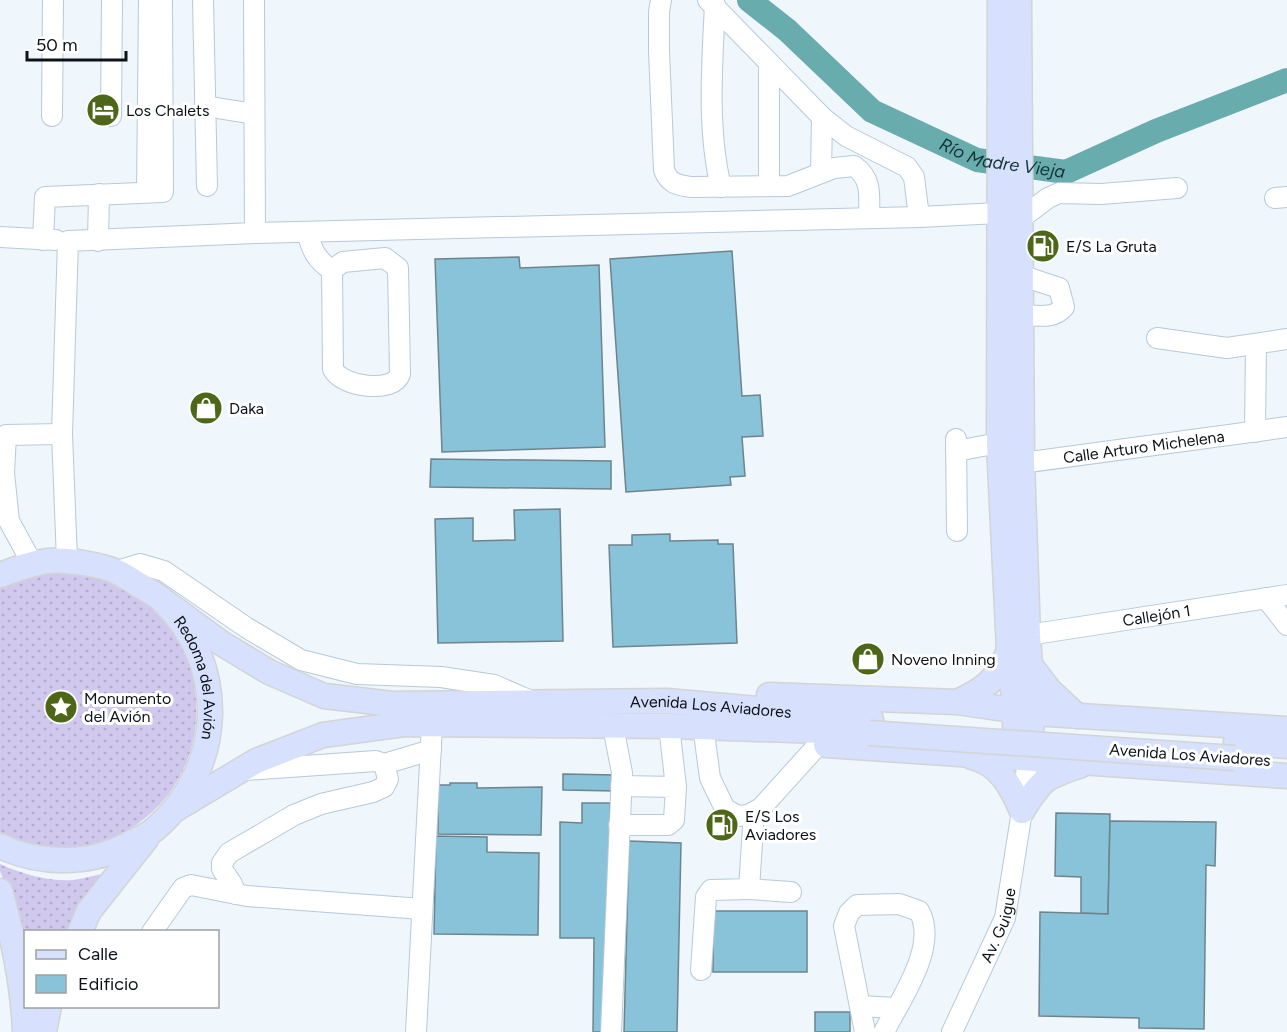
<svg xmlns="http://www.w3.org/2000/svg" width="1287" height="1032" font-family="Figtree,sans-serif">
<defs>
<pattern id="grass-dots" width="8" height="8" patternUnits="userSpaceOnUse" patternTransform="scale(1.5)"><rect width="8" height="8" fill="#d0c8ed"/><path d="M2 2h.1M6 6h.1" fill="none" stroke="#b1abca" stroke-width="1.8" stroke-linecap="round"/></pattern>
</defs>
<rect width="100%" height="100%" fill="#eff6fc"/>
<!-- grass -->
<g fill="url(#grass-dots)">
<path d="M39,574C52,574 67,572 80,574C113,578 145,598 165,623C170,629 175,635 179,641C190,659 195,682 196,702C202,797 113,870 21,842C14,840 7,836 0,832V587Z"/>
<path d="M0,864C22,874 49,882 74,880C85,878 96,875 107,873L68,931L26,932L25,957L16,913L0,871Z"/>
</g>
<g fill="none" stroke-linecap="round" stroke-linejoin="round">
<!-- river -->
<path stroke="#68acae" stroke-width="24" id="s1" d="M749,0L787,30L872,111L977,160L1066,172L1156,131L1287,80"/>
</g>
<!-- building -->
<g fill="#88c3d9" stroke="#6e848d" stroke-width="1.5">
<path d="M732,251L742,396L760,395L763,436L742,437L745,476L730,477L731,485L626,492L610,259Z"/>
<path d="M519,257L520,268L599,265L605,447L442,452L435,259Z"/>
<path d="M431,459L611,461V489L430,487Z"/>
<path d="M560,509L563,641L438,643L435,519L473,518V541L515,540L514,510Z"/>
<path d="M670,534V541L718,540V544H733L737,643L613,647L609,545H632V535Z"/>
<path d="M563,774L616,775V791L563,790Z"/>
<path d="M450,783H477V788L542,787L541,835L438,834V785H450Z"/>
<path d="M582,803H610V1032H593L594,938H560V822L582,823Z"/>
<path d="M1056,813L1110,814L1108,914L1081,913V877L1055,876Z"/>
<path d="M1110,821L1216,822L1215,866L1206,865L1204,1029L1139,1028V1018L1039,1016L1040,912L1108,914Z"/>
<path d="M436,836L487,837V852L539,853L538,935L434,934Z"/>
<path d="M629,841L681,843L677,1032H624Z"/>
<rect x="713" y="911" width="94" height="61"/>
<rect x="815" y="1012" width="35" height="20"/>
</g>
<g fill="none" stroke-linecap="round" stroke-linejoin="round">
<!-- minor casing -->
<g stroke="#b8c9d9" stroke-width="22">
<g id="minor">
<path d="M203,0L207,186"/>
<path d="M254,0L255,233"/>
<path d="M661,0L659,12V51L664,170C669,184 678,185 691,187L788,186L834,168L854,166C873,179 869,197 869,218"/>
<path d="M708,0L822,117L846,136L907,167L914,177L919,217"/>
<path d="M715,5C712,64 707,130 721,187"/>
<path d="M769,63V186"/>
<path d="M205,106L254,114"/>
<path d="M52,116L53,0"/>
<path d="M111,116L112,0"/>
<path d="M821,173L822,117"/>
<path d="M147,192L149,0"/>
<path d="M1275,198L1287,197"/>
<path d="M1020,219L1048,198L1059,193L1101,194L1177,188"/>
<path d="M307,232C312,250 316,260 332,270"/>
<path d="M0,237L56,240"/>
<path d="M43,240L45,197L163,192L162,0"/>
<path d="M98,241L99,194"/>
<path d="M385,258L398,268L400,374C394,394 341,387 333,369L332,270L343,262Z"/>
<path d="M1020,275L1059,288L1064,307C1054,320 1035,315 1020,315"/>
<path d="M1157,338L1227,348L1287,339"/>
<path d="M1255,432L1256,345"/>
<path d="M956,439L957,531"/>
<path d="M956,451L999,443"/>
<path id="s2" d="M1007,465L1287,427"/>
<path d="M67,560L62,434L68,241L255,233L919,217L999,213"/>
<path d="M32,563L9,521L4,473L6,435L62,434"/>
<path d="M117,571L140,564L164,571L247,628L301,660L357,674L441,677L494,685L531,701"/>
<path d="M1266,598L1287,625"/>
<path id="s3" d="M1028,635L1287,595"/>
<path d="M669,726L676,787"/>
<path d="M704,733L710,778L725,809L738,816L748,815L761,808L818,745"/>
<path d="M384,764L431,750"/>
<path d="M619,825H668L674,820L676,787L621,786"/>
<path d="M749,889L791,892"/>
<path d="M236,894L232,884L222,869V863L229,853L294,815L321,804L373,792L384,787L388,779L384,764L376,761L246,770"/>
<path d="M152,932L183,888L191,885L247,896L422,909"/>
<path d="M701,970L706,897L711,890L749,889L754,812"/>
<path d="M860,1006L896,1008"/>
<path d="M416,1032L432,725"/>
<path d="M611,1032L622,773L613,726"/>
<path d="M865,1032L844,926L849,913L857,905L899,904L919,911C939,946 900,1000 884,1032"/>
<path id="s4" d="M952,1032L1005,918L1022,811L1028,758"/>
</g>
</g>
<!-- major casing -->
<g stroke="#d3d4d5" stroke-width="27">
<g id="major">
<path d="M1000,0L999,443L1009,651L1015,710V757"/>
<path d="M1019,0L1022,462L1028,635L1033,713L1028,758"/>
<path id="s5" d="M0,575C16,569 31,563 48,561C65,559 105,565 119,573C126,576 132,581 139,585C146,589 156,594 162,600C229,664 225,769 155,829C147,836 136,840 127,845C89,865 39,865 0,846"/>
<path id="s6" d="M161,599L221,643L269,672L324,696L393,704L667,701L871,719"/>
<path d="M1030,665L1050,691L1077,716"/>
<path d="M769,695L957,702L1033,713L1287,729"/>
<path d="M957,702C986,689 996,680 1009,651"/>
<path d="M1236,742L1287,746"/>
<path d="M826,745L1287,776"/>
<path d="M972,757C1000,764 1011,786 1022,811"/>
<path d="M176,809L256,761L323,735L404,724L669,726L851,732"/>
<path d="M1022,811C1042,779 1045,777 1079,766"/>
<path d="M0,891C13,938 23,983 25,1032"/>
<path d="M80,932L89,911L146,839"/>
<path d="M44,1032L49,1006"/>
</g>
</g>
<!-- minor -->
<use href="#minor" stroke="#fff" stroke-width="20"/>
<!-- major -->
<use href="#major" stroke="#d7e0fd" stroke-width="24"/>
<!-- major-bridge casing -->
<g stroke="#d3d4d5" stroke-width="27" stroke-linecap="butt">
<path id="major-bridge" d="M869,733L1235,758"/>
</g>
<!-- major-bridge -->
<use href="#major-bridge" stroke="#d7e0fd" stroke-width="24"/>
</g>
<!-- icons -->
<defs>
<g id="hotel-disc" transform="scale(1.725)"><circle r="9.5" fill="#4d6617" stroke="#fff"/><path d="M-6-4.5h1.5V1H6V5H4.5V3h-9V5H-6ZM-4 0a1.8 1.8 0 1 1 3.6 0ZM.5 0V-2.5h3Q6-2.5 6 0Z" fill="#fff"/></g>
<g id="fuel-disc" transform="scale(1.725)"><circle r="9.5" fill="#4d6617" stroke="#fff"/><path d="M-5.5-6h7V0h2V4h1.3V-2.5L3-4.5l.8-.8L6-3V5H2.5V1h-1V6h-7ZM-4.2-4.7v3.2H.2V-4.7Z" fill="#fff"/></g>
<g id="shop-disc" transform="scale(1.725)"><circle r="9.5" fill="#4d6617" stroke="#fff"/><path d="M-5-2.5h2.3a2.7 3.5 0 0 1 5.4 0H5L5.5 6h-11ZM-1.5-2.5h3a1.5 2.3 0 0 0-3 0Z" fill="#fff"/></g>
<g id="sight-disc" transform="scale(1.725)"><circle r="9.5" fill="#4d6617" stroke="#fff"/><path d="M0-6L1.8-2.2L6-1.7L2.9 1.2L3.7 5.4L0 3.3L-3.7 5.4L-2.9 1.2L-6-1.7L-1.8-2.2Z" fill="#fff"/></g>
</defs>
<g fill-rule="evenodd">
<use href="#hotel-disc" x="103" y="110"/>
<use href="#fuel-disc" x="1043" y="246"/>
<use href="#shop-disc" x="206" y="408"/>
<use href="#shop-disc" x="868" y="659"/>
<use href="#sight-disc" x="61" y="707"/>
<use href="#fuel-disc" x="722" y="825"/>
</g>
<g text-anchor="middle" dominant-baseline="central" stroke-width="6" stroke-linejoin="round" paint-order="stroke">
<!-- poi labels -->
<g font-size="16" fill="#0c1218" stroke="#fff" text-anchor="start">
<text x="126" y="110">Los Chalets</text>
<text x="1066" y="246">E/S La Gruta</text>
<text x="229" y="408">Daka</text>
<text x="891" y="659">Noveno Inning</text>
<text x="84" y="698">Monumento<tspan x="84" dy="18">del Avión</tspan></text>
<text x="745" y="816">E/S Los<tspan x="745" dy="18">Aviadores</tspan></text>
</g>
<!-- street labels -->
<g font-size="16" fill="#0c1218" stroke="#fff">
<text stroke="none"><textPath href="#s2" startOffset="138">Calle Arturo Michelena</textPath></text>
<text stroke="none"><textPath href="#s3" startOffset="130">Callejón 1</textPath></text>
<text stroke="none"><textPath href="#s5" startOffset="262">Redoma del Avión</textPath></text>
<text stroke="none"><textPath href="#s6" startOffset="578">Avenida Los Aviadores</textPath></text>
<text transform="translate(1190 755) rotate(4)">Avenida Los Aviadores</text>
<text stroke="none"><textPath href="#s4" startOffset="117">Av. Guigue</textPath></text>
</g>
<!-- water labels -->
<g font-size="18" font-style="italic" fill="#133537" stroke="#fff">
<text stroke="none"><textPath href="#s1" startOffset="306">Río Madre Vieja</textPath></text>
</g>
</g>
<!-- legend -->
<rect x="24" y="930" width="195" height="78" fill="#ffffff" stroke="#9ea0a3" stroke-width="1.5"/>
<rect x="36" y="950" width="30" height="9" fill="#d7e0fd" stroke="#9ea0a3" stroke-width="1.5"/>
<text x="78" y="960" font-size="18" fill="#0c1218">Calle</text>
<rect x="36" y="975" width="30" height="18" fill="#88c3d9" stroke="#9ea0a3" stroke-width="1.5"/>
<text x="78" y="990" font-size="18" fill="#0c1218">Edificio</text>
<!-- scale -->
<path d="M27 51v9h99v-9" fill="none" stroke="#0c1218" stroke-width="3"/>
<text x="36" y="51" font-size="18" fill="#0c1218" stroke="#ffffff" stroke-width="4.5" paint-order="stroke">50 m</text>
</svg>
